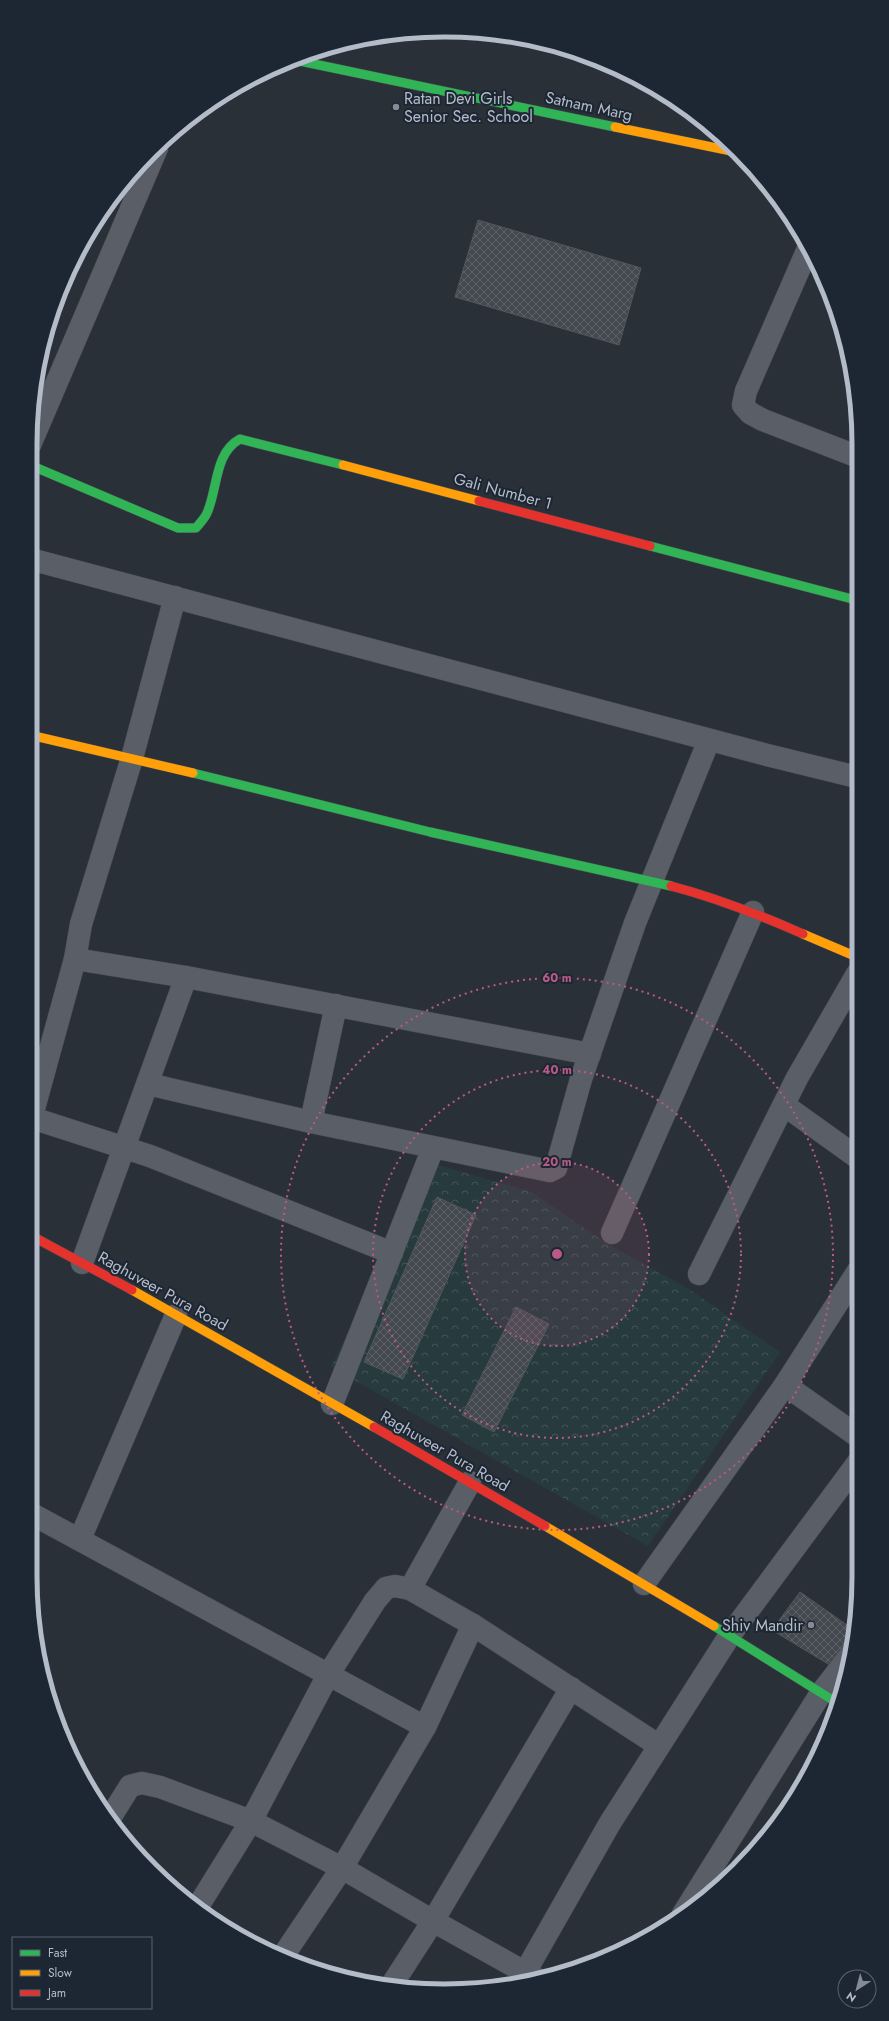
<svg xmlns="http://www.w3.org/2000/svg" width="889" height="2021" viewBox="0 0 889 2021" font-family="Jost,sans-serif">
	<defs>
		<pattern id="forest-crowns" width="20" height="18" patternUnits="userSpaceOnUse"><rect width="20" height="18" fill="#273a3e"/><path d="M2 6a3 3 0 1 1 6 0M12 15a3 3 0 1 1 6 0" fill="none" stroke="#445559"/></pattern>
		<pattern id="building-cross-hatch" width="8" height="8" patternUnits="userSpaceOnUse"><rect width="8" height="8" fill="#444950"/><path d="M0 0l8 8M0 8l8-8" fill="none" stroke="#5d6168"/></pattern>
	</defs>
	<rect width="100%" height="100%" fill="#2a3038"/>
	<path fill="url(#forest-crowns)" d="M431,1163L532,1192L606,1243L689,1289L780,1352L648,1546L331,1367Z"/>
	<g fill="url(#building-cross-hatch)" stroke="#52575f">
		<path d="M478,220L641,268L619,345L455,297Z"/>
		<path d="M437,1197L476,1215L403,1379L364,1362Z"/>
		<path d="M516,1307L549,1324L494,1432L462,1415Z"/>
		<path d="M800,1592L854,1630L853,1641L833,1667L772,1630Z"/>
	</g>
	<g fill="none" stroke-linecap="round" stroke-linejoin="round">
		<g stroke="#484c53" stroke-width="23">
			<g id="street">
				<path d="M807,251L746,391L743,405L750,413L763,420L856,456"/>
				<path d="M30,445L157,148"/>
				<path d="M30,559L767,755L857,777"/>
				<path d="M75,959L186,977L590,1054"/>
				<path d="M336,1005L311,1122L550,1171L556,1168L558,1161L581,1079L635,923L709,740"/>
				<path d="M148,1084L311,1122"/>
				<path d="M784,1105L858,1158"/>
				<path d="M32,1118L150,1156L392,1253"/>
				<path d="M30,1123L75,959L81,924L132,758L175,597"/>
				<path d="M612,1233L753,912"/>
				<path d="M82,1263L186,977"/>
				<path d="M858,1271L785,1385L859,1437"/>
				<path d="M699,1274L797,1078L857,974"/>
				<path d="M332,1404L433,1148"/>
				<path d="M30,1513L425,1727"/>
				<path d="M80,1539L176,1315"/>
				<path d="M644,1584L785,1385"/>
				<path d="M410,1589L470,1482"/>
				<path d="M110,1818L130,1786L142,1783L160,1787L251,1821L328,1675L375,1601L386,1588L395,1586L410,1589L473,1625L658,1745"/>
				<path d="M197,1908L251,1821L342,1868L433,1921L537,1979"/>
				<path d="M683,1914L821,1693L852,1653"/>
				<path d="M283,1956L342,1868L425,1727L473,1625"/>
				<path d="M519,1983L610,1823L730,1635L859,1461"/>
				<path d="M391,1986L433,1921L571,1688"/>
			</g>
		</g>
		<g stroke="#484c53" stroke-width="10">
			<g id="fast">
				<path d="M295,60L615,127"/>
				<path d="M30,465L178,528H196C200,523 205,518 207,513C218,489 214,453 240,439L343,465"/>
				<path d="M650,546L856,600"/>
				<path d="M193,773L430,832L671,886"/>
				<path d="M714,1626L839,1704"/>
			</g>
		</g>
		<g stroke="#484c53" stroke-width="10">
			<g id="slow">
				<path d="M615,127L736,152"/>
				<path d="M343,465L479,501"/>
				<path d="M30,735L193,773"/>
				<path d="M803,934L857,957"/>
				<path d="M132,1290L374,1427"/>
				<path d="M545,1526L714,1626"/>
			</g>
		</g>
		<g stroke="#484c53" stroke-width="10">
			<g id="jam">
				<path d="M479,501L650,546"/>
				<path d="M671,886C717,898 760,915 803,934"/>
				<path d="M30,1235L132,1290"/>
				<path d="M374,1427L545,1526"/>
			</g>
		</g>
		<use href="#street" stroke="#5a5e66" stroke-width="22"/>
		<use href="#fast" stroke="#30b455" stroke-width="9"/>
		<use href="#slow" stroke="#ff9f0a" stroke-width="9"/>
		<use href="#jam" stroke="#e5322d" stroke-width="9"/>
	</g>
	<circle cx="557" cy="1254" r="92" fill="#bc5a87" fill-opacity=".12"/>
	<g fill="none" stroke="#bc5a87" stroke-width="2" stroke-dasharray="2 4">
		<circle cx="557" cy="1254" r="92"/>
		<circle cx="557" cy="1254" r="184"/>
		<circle cx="557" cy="1254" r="276"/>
	</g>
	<g fill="#848b96" stroke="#1d2633" stroke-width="1.5">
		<circle cx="396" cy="107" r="4"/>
		<circle cx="811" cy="1625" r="4"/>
	</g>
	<g text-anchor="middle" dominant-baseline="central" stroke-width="4" stroke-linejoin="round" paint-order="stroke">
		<g font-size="16" fill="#b4bcc9" stroke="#1d2633" text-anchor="start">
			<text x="404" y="98">Ratan Devi Girls<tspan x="404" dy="18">Senior Sec. School</tspan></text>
			<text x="803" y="1625" text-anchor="end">Shiv Mandir</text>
		</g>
		<g font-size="16" fill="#b4bcc9" stroke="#1d2633">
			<text transform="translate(589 106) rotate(12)">Satnam Marg</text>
			<text transform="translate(503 491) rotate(15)">Gali Number 1</text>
			<text transform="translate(163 1291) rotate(29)">Raghuveer Pura Road</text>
			<text transform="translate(445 1451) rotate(30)">Raghuveer Pura Road</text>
		</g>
	</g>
	<path d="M0 0H889V2021H0ZM444 37H445A407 407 0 0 1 852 444V1577A407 407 0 0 1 445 1984H444A407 407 0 0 1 37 1577V444A407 407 0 0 1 444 37Z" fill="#1d2633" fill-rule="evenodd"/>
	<path fill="none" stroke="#b4bcc9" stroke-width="5" d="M444 37H445A407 407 0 0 1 852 444V1577A407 407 0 0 1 445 1984H444A407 407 0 0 1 37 1577V444A407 407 0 0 1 444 37Z"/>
	<circle cx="557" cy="1254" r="6" fill="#bc5a87" stroke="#1d2633" stroke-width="2"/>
	<g font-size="12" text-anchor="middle" font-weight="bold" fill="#bc5a87" stroke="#1d2633" stroke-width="4" stroke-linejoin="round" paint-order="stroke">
		<text x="557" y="982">60 m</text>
		<text x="557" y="1074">40 m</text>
		<text x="557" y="1166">20 m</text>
	</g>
	<rect x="12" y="1937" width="140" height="72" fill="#1d2633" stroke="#59626f"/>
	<rect x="20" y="1950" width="20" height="6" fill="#30b455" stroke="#59626f"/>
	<text x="48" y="1957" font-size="12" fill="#b4bcc9">Fast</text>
	<rect x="20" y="1970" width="20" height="6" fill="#ff9f0a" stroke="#59626f"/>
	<text x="48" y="1977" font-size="12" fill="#b4bcc9">Slow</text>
	<rect x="20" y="1990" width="20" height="6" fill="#e5322d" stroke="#59626f"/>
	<text x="48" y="1997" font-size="12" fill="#b4bcc9">Jam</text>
	<g transform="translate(857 1989) rotate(216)"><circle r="19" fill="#1d2633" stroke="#59626f"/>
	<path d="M0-3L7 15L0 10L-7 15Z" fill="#848b96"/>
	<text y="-6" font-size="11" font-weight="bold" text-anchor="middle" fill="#b4bcc9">N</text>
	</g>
</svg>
